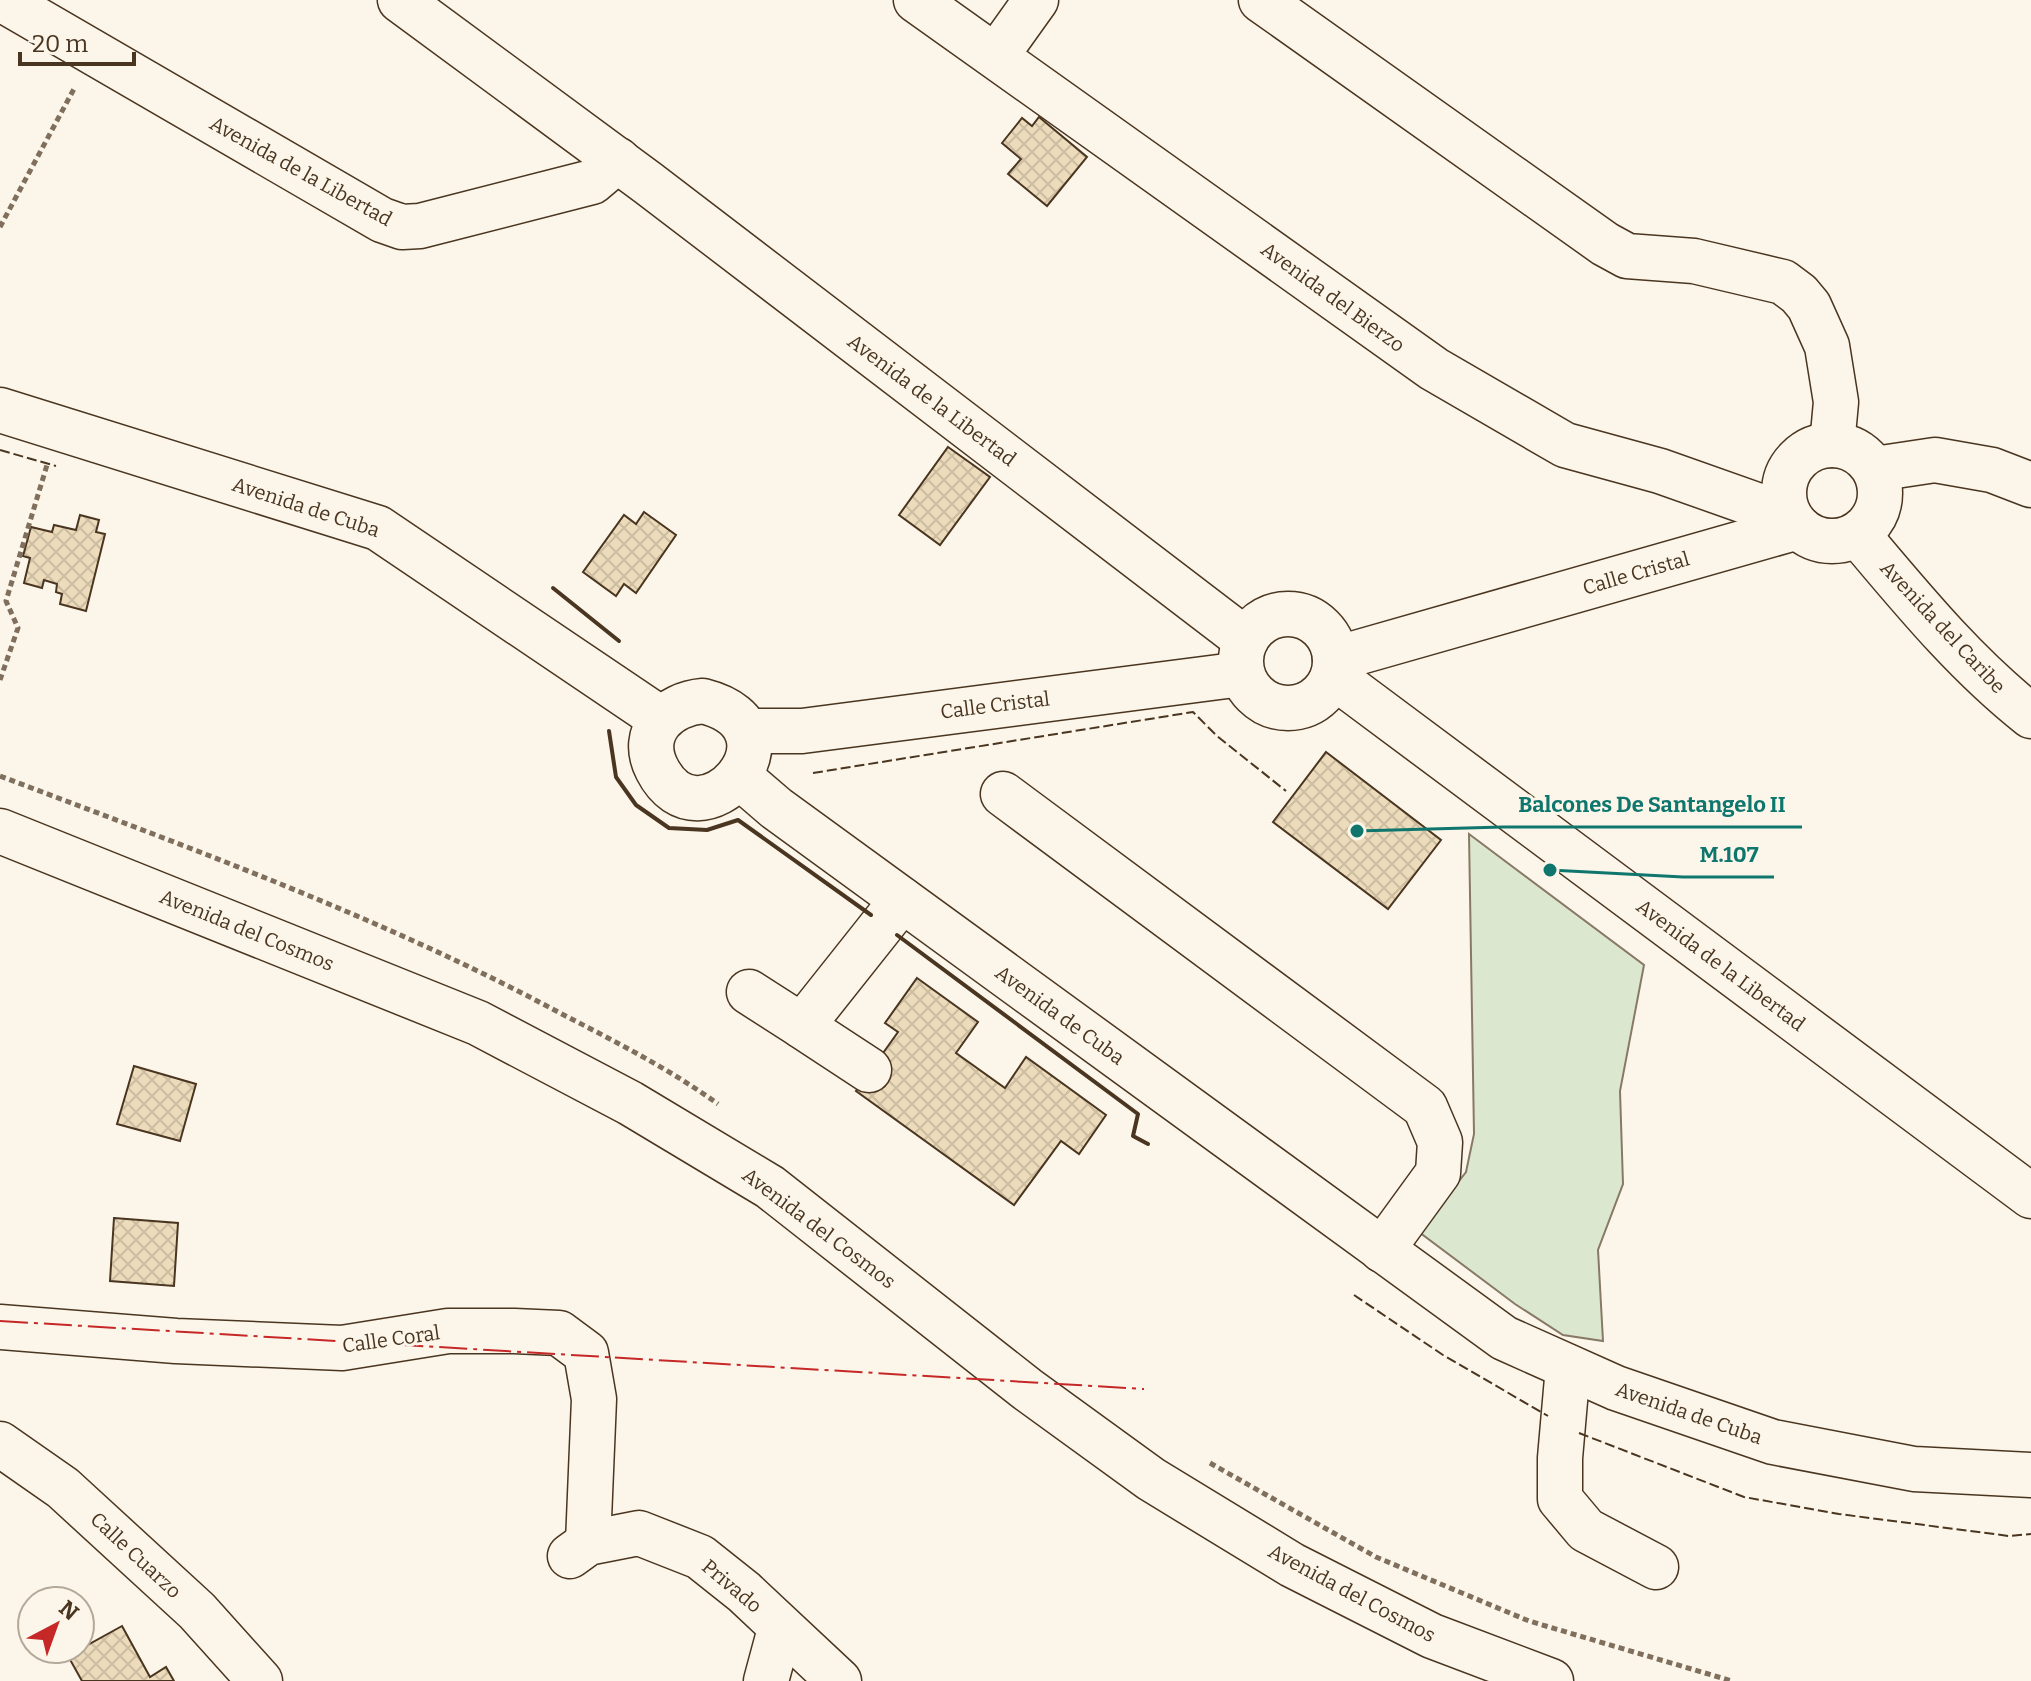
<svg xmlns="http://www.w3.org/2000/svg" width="2031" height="1681" viewBox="0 0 2031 1681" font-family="Bitter,serif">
	<defs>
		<pattern id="building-cross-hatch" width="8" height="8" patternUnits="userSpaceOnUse" patternTransform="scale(2)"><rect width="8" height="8" fill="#ecdcbc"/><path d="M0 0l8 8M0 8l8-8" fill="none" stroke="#ccbda1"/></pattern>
	</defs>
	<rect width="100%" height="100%" fill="#fbf6e9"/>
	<path fill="#dce7d0" stroke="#887966" stroke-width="2" d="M1469,834L1644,965L1620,1091L1623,1184L1598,1250L1603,1341L1563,1335L1515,1304L1419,1232L1466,1172L1474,1134Z"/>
	<g fill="url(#building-cross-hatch)" stroke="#4a3520" stroke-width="2">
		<path d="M1039,117L1087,157L1047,206L1008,174L1021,159L1002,143L1022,118L1032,126Z"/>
		<path d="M948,447L990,477L940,545L899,515Z"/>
		<path d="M644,512L676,535L636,593L624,584L616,596L583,572L624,515L636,524Z"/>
		<path d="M80,515L99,520L96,532L105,534L86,611L60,604L62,594L56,592L57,584L44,580L42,588L24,583L30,558L23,556L31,527L52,532L54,525L76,530Z"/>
		<path d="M1326,752L1441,840L1388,909L1273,822Z"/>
		<path d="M917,978L978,1022L956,1053L1005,1088L1026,1057L1106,1115L1079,1154L1061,1141L1014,1205L856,1091L898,1032L885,1023Z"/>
		<path d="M134,1066L196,1084L180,1141L117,1124Z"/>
		<path d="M114,1218L178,1223L174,1286L110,1281Z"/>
		<path d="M122,1626L150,1677L166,1667L174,1681H82L68,1656Z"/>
	</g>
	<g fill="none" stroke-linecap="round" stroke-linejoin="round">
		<g stroke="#4a3520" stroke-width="47">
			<g id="minor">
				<path d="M3,0L382,220L402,227L420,226L592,182L618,160"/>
				<path d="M400,0L648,183L1246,640"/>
				<path d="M916,0L1434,369L1565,445L1660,471L1790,517"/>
				<path d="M1261,0L1605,244L1627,256L1694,261L1783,282L1799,294L1809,306L1827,346L1836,402L1832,445"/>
				<path d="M996,56L1036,0"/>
				<path d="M0,410L378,528L661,719"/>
				<circle cx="1832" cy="493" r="48"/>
				<path d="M1875,469L1935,460L1992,470L2031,485"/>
				<path d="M1858,535C1912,599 1965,664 2031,716"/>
				<circle cx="1288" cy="661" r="47"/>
				<path d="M1335,659L1798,527"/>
				<path d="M1333,676L2031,1196"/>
				<path d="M703,701C812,729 700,854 657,769C638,732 668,704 703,701Z"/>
				<path d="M747,731H802L1242,674"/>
				<path d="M740,777L776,808L1504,1338L1616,1388L1773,1442L1914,1469L2031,1475"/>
				<path d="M1003,794L1425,1107L1440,1142L1438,1173L1382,1250"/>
				<path d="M0,831L478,1023L630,1103L770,1187L1027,1389L1151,1479L1292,1565L1432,1636L1551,1681"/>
				<path d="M749,992L802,1026"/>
				<path d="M869,1070L802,1026L902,900"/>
				<path d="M0,1327L176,1341L342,1348L448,1331H514L559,1333L586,1353L594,1399L588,1543"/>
				<path d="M1568,1367L1560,1458V1499L1586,1530L1656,1567"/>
				<path d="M0,1444L63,1488L197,1611L260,1681"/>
				<path d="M570,1556L588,1543L639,1533L700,1557L744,1592L839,1681"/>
				<path d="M766,1681L780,1629"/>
			</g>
		</g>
		<g stroke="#7f6f5c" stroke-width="5" stroke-dasharray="6 4" stroke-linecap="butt">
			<path d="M0,227L75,87"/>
			<path d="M0,680L18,628L6,601L47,465"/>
			<path d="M0,776C190,848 381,917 560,1013C614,1041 668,1068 718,1104"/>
			<path d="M1210,1463L1376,1557L1529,1621L1732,1681"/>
		</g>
		<use href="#minor" stroke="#fbf6e9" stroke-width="44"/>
		<g stroke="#4a3520" stroke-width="2" stroke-dasharray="10 4" stroke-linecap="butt">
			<path d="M0,450L56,466"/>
			<path d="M813,773L1193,712L1217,736L1286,791"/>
			<path d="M1354,1295L1443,1355L1548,1416"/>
			<path d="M1579,1433L1744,1497L1839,1514L2009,1536L2031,1534"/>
		</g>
		<g stroke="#4a3520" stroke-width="4">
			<path d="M553,588L619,641"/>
			<path d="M609,731L616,777L636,805L669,828L707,830L738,820L871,915"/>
			<path d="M897,935L1138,1114L1133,1136L1148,1144"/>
		</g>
		<path stroke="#c62828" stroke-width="2" stroke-dasharray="28 6 4 6" stroke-linecap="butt" d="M0,1321L1144,1389"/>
	</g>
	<g text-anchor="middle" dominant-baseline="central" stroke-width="6" stroke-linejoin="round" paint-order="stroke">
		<g font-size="20" fill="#4a3520" stroke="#fbf6e9">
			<text transform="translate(301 171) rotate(29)">Avenida de la Libertad</text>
			<text transform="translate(1333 297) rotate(36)">Avenida del Bierzo</text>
			<text transform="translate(932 400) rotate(37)">Avenida de la Libertad</text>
			<text transform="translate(306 507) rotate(18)">Avenida de Cuba</text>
			<text transform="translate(1636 573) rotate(-16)">Calle Cristal</text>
			<text transform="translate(1943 627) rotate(47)">Avenida del Caribe</text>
			<text transform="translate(995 705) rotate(-7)">Calle Cristal</text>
			<text transform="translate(247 930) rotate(22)">Avenida del Cosmos</text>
			<text transform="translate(1721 965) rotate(37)">Avenida de la Libertad</text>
			<text transform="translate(1060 1015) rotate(36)">Avenida de Cuba</text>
			<text transform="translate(819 1228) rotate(37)">Avenida del Cosmos</text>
			<text transform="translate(391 1339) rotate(-8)">Calle Coral</text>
			<text transform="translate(1689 1413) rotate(19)">Avenida de Cuba</text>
			<text transform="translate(136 1555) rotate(43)">Calle Cuarzo</text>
			<text transform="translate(732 1586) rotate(40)">Privado</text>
			<text transform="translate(1352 1593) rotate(28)">Avenida del Cosmos</text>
		</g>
	</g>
	<path fill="none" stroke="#0f766e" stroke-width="3" d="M1357 831L1503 827H1802M1550 870L1683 877H1774"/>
	<g fill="#0f766e" stroke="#fbf6e9" stroke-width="3">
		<circle cx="1357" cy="831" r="8"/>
		<circle cx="1550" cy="870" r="8"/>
	</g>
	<g font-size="22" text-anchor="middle" font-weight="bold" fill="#0f766e" stroke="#fbf6e9" stroke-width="6" stroke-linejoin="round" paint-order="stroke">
		<text x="1652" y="812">Balcones De Santangelo II</text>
		<text x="1729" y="862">M.107</text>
	</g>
	<g transform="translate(56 1625) rotate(41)"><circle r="38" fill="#fbf6e9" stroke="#b4a999" stroke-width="2"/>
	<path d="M0-6L14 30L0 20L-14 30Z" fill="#c62828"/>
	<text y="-12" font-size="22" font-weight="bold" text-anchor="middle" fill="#4a3520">N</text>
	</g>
	<path d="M20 52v12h114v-12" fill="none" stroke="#4a3520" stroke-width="4"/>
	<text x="32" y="52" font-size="24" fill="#4a3520" stroke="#fbf6e9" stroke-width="6" paint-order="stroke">20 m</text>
</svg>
